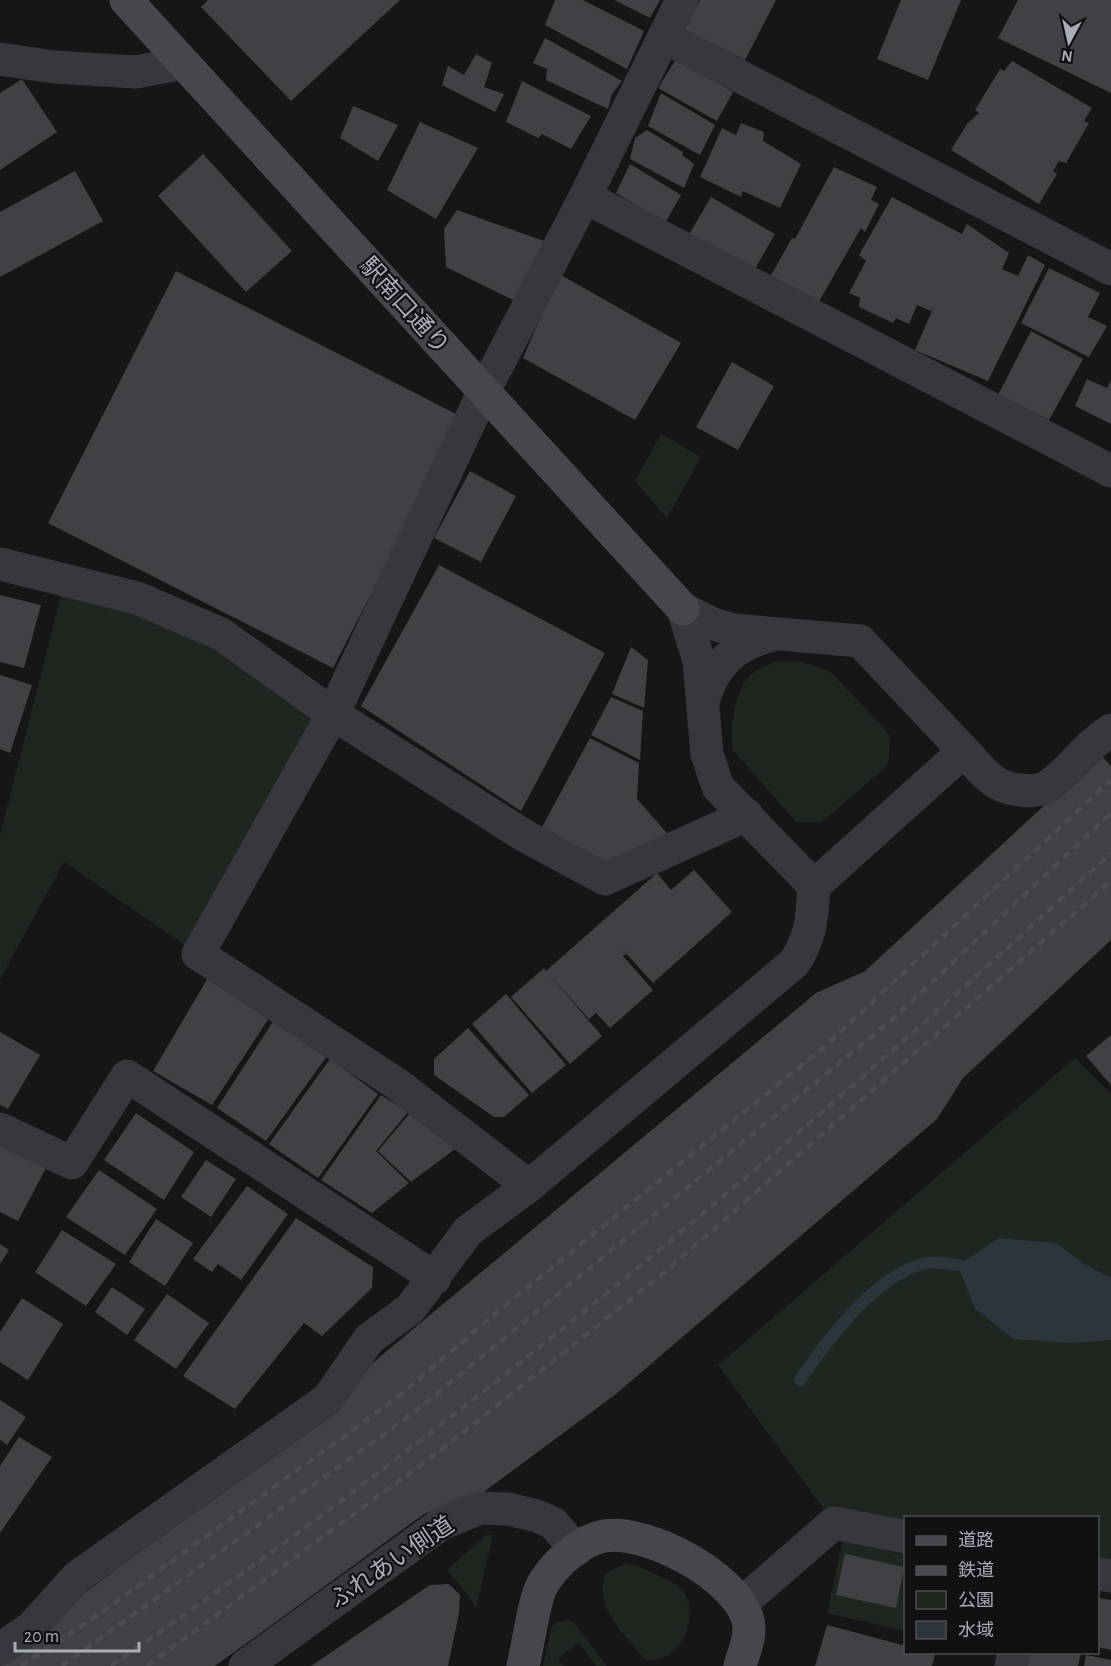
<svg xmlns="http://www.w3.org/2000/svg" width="1111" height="1666" viewBox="0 0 1111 1666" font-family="'Alegreya Sans','Noto Sans JP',sans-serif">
	<rect width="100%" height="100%" fill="#161618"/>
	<g fill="#1e261f">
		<path d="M661,434L701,457L667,518L635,481Z"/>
		<path d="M65,580L137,598L333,714L198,954L64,862L0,979V835Z"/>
		<path d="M774,662H802L830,671L890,735L888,765L822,822H796L732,749V726L736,701L744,682L756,670Z"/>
		<path d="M1075,1058L1111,1094V1576L1098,1574V1518H906L905,1537L834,1523L718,1365Z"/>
		<path d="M486,1535H493L476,1609L471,1599L447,1570Z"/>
		<path d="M843,1540L905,1555V1631L827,1613Z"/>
		<path d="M625,1564C637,1565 645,1569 655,1574C664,1579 677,1583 683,1591C700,1614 683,1666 644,1659C624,1632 592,1607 606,1573Z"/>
		<path d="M568,1620L574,1623L607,1666H596L579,1643L558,1658L564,1666H543L552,1626L556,1622Z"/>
	</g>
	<path fill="#2c353c" d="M999,1238L1056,1243L1084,1264L1111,1278V1340L1071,1343L1014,1339L975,1309L958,1265Z"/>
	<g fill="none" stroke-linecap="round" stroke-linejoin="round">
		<path stroke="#2c353c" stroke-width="12" d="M800,1380C828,1339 875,1275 926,1263C935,1261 949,1264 958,1265"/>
	</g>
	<g fill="#404145">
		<path d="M208,0H400L291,101L201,7Z"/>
		<path d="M555,0H583L644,31L627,69L545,25Z"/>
		<path d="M614,0H660L650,18Z"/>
		<path d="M700,0H776L745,60L685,30Z"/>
		<path d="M901,0H961L928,80L877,59Z"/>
		<path d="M1018,0H1111V93L998,38Z"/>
		<path d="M545,38L622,81L612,94L608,109L546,80L547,69L533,63Z"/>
		<path d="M476,54L492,63L484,87L504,94L495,112L442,85L448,66L464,75Z"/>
		<path d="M676,59L733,92L717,121L658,88Z"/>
		<path d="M1012,61L1092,108L1084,121L1089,123L1066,163L1059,161L1053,171L1057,174L1039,204L951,150L967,124L979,113L975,110L1000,69L1004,71Z"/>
		<path d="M22,79L57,132L0,170V93Z"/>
		<path d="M522,81L591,116L571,149L542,134L538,138L506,122Z"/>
		<path d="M661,93L715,125L700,155L648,126Z"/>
		<path d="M353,106L398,125L378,161L340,138Z"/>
		<path d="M420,122L478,148L436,219L387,190Z"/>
		<path d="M741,123L764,132L763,141L801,164L780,208L743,191L741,197L700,177L722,128L736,135Z"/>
		<path d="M647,130L683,152L682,155L694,164L684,188L630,159L635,138Z"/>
		<path d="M203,154L292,251L246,292L158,196Z"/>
		<path d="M630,164L681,195L665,223L616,193Z"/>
		<path d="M834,167L877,187L871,200L879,204L865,232L861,228L816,307L770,277L792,238L795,239Z"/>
		<path d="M75,171L103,221L0,277V212Z"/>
		<path d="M711,197L775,234L752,274L687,238Z"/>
		<path d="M892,197L962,234L967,224L1009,253L1002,269L1018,276L1028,255L1045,265L988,381L915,350L934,306L931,311L917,305L909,324L896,318L893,323L859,307L860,298L849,293L866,261L859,255Z"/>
		<path d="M457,210L544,241L515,301L446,267L444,229Z"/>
		<path d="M1049,268L1100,293L1088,317L1107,326L1089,357L1021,323Z"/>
		<path d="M176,271L462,417L333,668L48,523Z"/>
		<path d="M559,274L681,343L635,420L523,358Z"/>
		<path d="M1031,331L1083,359L1049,420L998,395Z"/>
		<path d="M732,362L774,386L738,450L696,427Z"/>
		<path d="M1087,379L1107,388L1111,380V424L1075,406Z"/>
		<path d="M470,471L516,496L481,562L434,538Z"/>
		<path d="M439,565L605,653L521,811L361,706Z"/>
		<path d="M0,595L41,605L24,668L0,662Z"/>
		<path d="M631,647L648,660L644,708L612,694Z"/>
		<path d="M0,675L32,685L10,753L0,749Z"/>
		<path d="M611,697L643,711L640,760L591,735Z"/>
		<path d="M590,738L639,763L637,799L673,840L599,863L541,829Z"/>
		<path d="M1100,754L1111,766V940L963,1078L937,1119L616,1394L481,1494L424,1514L215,1666H0L44,1633L87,1591L341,1404L371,1365L382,1355L816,993L865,971Z"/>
		<path d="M694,870L732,912L653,983L622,949L626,954L623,956L653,990L610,1028L596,1013L589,1019L547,972L602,1036L570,1064L511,997L544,968L546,971L657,873L671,890Z"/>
		<path d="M212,971L271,1015L212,1105L153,1071Z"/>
		<path d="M506,994L566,1065L532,1093L472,1024Z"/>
		<path d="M276,1017L327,1056L266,1141L217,1108Z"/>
		<path d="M468,1028L529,1095L504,1117H494L434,1075V1059Z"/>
		<path d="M0,1032L40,1055L8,1109L0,1105Z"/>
		<path d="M1111,1035V1085L1086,1056Z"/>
		<path d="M330,1059L378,1094L318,1178L269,1144Z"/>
		<path d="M381,1095L408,1112L376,1151L409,1183L372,1213L321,1180Z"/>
		<path d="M136,1113L194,1152L164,1200L104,1160Z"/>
		<path d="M410,1113L459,1146L411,1182L378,1151Z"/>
		<path d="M0,1141L47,1166L18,1221L0,1212Z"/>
		<path d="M206,1160L236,1179L211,1217L181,1197Z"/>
		<path d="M99,1170L157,1209L125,1255L66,1217Z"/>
		<path d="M247,1186L288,1214L241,1280L218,1264L212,1272L193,1259Z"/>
		<path d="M296,1218L373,1267L372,1288L322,1336L304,1323L235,1409L183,1376Z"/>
		<path d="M156,1219L193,1243L165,1286L129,1262Z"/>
		<path d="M62,1230L116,1264L86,1306L35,1272Z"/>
		<path d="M0,1244L9,1250L0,1264Z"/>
		<path d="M112,1287L145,1309L127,1335L95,1312Z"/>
		<path d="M167,1294L209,1323L176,1369L134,1340Z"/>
		<path d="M22,1298L63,1324L28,1380L0,1362V1332Z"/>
		<path d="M0,1400L26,1417L7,1445L0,1440Z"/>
		<path d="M19,1437L52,1457L0,1533V1466Z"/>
		<path d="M845,1554L904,1567L896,1608L836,1595Z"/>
		<path d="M449,1584L460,1595L459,1613L448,1666H311L430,1585Z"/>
		<path d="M1098,1598L1111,1600V1650L1098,1647Z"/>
		<path d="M827,1625L906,1646V1652L935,1654L932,1666H815Z"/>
		<path d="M1024,1652H1081L1078,1666H1022Z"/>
		<path d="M1086,1655L1111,1660V1666H1084Z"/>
	</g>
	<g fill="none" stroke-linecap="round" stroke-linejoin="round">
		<g stroke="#37383d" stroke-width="33">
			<path d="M664,37L1111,269"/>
			<path d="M0,59L54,67L136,72L183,63"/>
			<path d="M585,197L1111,471"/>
			<path d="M0,564L137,598L221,634L333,714L525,836L605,879L747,815"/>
			<path d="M683,609L713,624L734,630L860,641L964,751L814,886L718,787L707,754L699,661Z"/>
			<path d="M703,701C714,664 735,644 773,635"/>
			<path d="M964,751C973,760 983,774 994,781C1006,790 1035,795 1048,786C1071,771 1085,746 1111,730"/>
			<path d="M0,1129L72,1163L127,1076L435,1278"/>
			<path d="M529,1186L397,1084L198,954L333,714L483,393L585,197L682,0"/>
			<path d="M1098,1574L1111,1576"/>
			<path d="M741,1604L834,1523L906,1537"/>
			<path d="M0,1649L31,1628L77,1577L328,1399L369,1339L410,1309L468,1231L529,1186L794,963C812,936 812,917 814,886"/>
			<path d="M245,1666L441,1524L480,1508L508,1509L537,1516L553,1523L576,1550"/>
			<path d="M1011,1666L1014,1652"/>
		</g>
		<g stroke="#45474d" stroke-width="33">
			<path d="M126,0L683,609"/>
			<path d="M523,1666C528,1647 534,1596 544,1582C556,1563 581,1540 604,1536C647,1529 733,1575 747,1617C753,1633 744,1651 740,1666"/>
		</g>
		<g stroke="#4a4c52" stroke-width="4.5" stroke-dasharray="8 6" stroke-linecap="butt">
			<path d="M21,1666L109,1607L395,1399L496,1313L824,1047L1111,780"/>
			<path d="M62,1666L412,1414L894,1018L1111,813"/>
			<path d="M111,1666C465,1422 796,1145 1111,853"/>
			<path d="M147,1666L441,1450L665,1272L1111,881"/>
		</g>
	</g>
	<g text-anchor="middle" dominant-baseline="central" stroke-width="4.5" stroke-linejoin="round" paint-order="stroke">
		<g font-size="24" fill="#a8adb8" stroke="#111113">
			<text transform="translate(404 306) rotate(48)">駅南口通り</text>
			<text transform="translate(392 1563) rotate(-34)">ふれあい側道</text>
		</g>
	</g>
	<rect x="904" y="1516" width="195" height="138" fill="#111113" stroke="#4d4f55" stroke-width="1.5"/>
	<rect x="916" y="1536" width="30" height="9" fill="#45474d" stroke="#4d4f55" stroke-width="1.5"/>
	<text x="958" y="1546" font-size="18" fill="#a8adb8">道路</text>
	<rect x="916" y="1566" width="30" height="9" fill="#4a4c52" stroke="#4d4f55" stroke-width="1.5"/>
	<text x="958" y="1576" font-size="18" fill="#a8adb8">鉄道</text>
	<rect x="916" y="1591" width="30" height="18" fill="#1e261f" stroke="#4d4f55" stroke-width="1.5"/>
	<text x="958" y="1606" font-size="18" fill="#a8adb8">公園</text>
	<rect x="916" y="1621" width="30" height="18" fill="#2c353c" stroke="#4d4f55" stroke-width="1.5"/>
	<text x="958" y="1636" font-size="18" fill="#a8adb8">水域</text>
	<g transform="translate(1069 42) rotate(188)" stroke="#111113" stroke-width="4.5" paint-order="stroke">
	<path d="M0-4.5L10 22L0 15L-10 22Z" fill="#a8adb8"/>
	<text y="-9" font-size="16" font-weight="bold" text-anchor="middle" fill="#a8adb8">N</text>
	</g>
	<path d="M15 1642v9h124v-9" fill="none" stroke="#a8adb8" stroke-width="3"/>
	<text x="24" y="1642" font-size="18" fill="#a8adb8" stroke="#111113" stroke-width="4.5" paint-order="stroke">20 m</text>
</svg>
